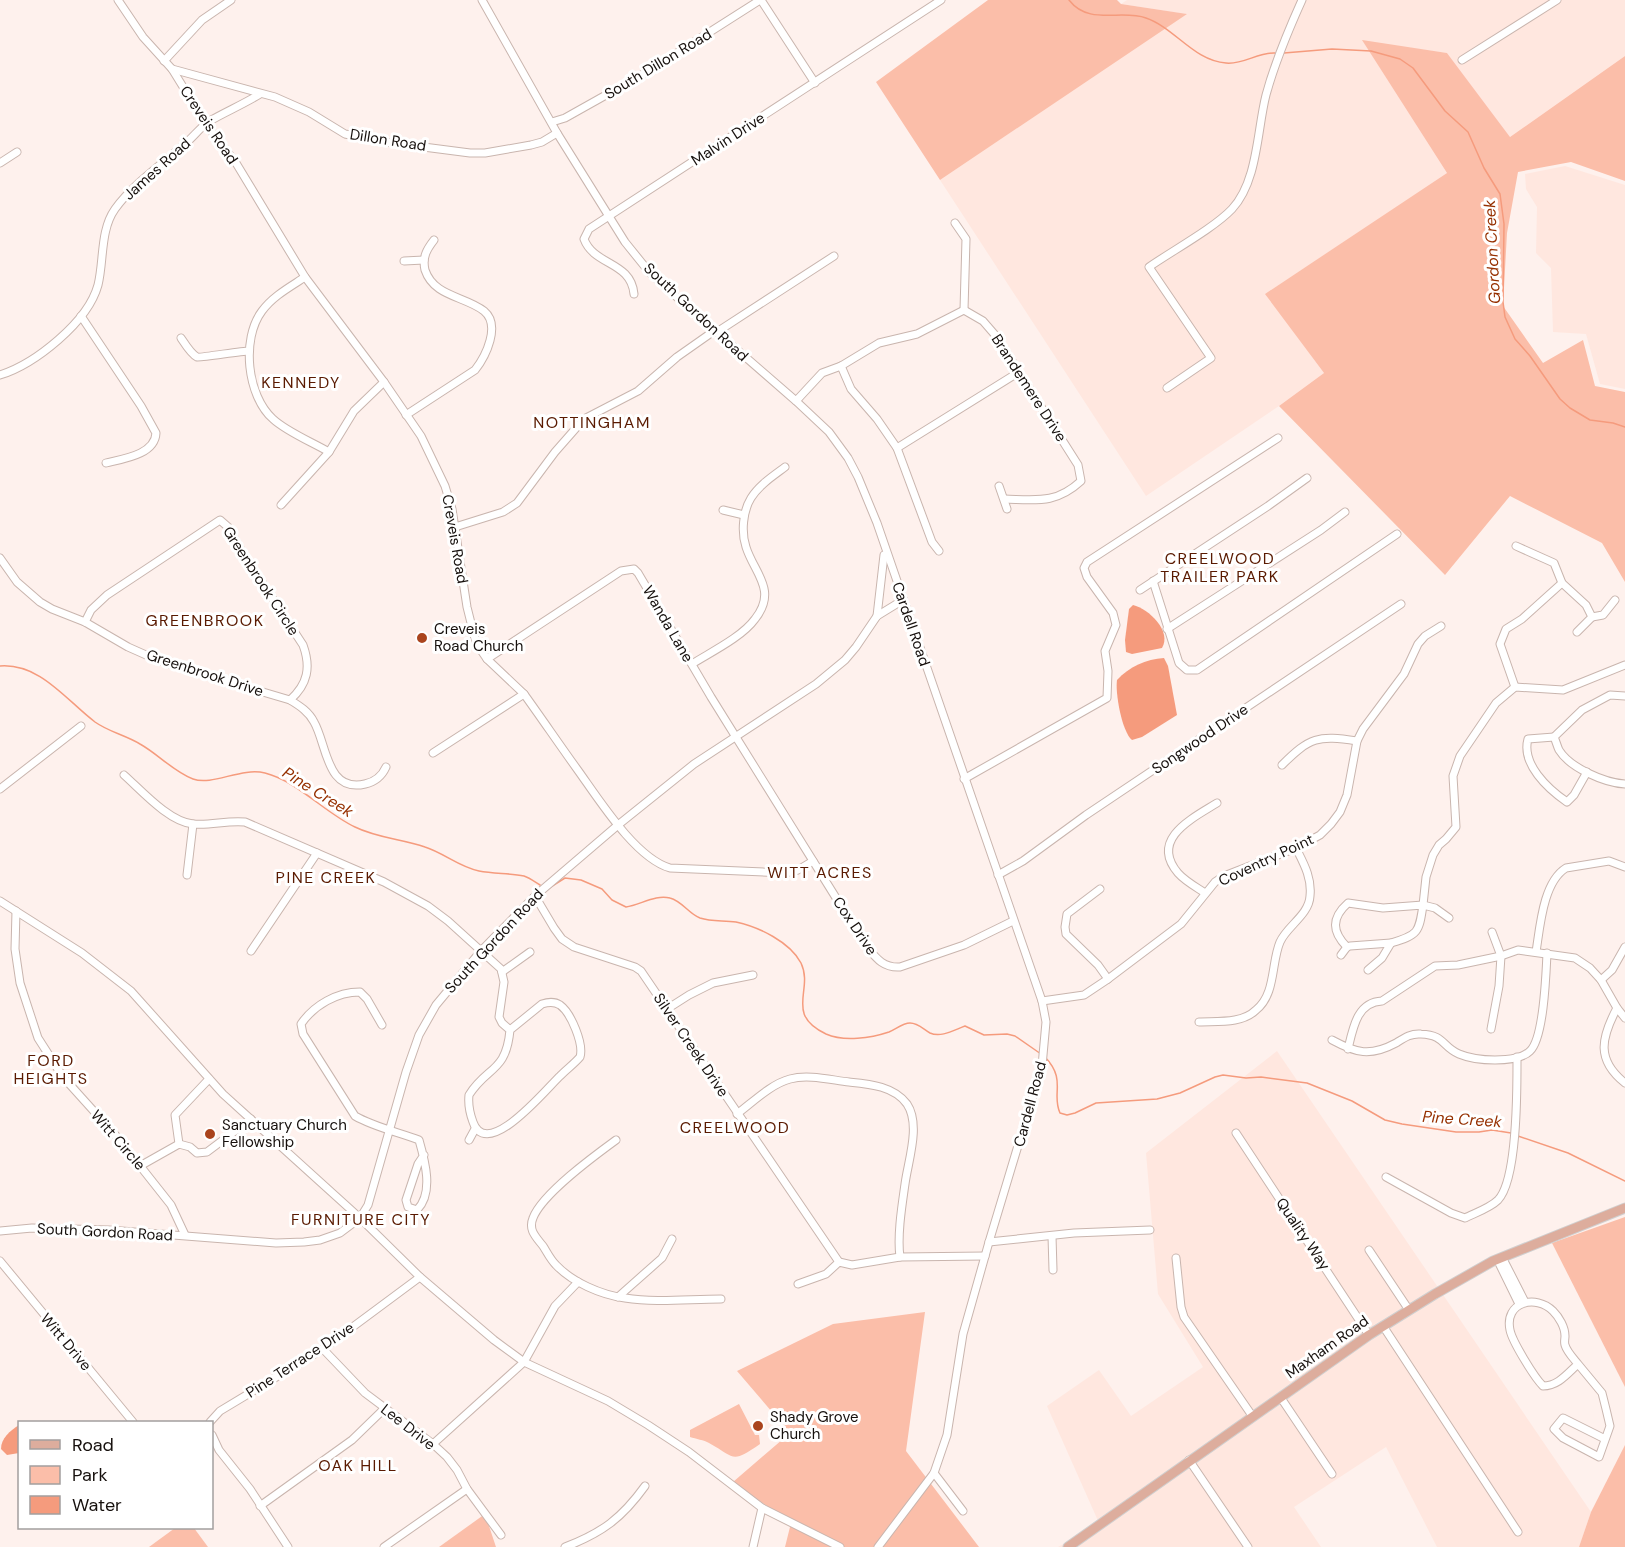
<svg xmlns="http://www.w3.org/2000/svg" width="1625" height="1547" viewBox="0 0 1625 1547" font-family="'DM Sans',sans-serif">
	<rect width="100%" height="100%" fill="#fef1ed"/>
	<g fill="#ffe7df">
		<path d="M1127,0H1625V56L1510,137L1447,53L1363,41L1447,173L1266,294L1324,373L1279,406L1146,496L940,180L1186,14L1121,4Z"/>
		<path d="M1565,166L1625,185V389L1600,384L1586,334L1553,332L1551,268L1536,253L1537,207L1526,189L1525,174Z"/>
		<path d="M1277,1051L1591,1512L1579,1547H1437L1386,1447L1294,1507L1321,1547H1058L1099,1523L1047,1406L1099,1370L1131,1416L1203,1367L1158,1294L1146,1153Z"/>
	</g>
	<g fill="#fbbea9">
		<path d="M988,0H1117L1121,4L1187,14L940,180L876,82Z"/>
		<path d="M1362,40L1447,53L1510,137L1625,56V181L1571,162L1518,172L1507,233L1503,306L1543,363L1583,340L1595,386L1625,392V582L1602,543L1510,496L1445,575L1279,406L1324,373L1265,294L1447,173Z"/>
		<path d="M1625,1217V1387L1552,1243Z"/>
		<path d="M925,1312L906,1451L979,1547H785L791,1523L733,1482L790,1433L737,1371L833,1324Z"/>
		<path d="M739,1404L755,1435H759L760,1444C731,1464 736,1458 709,1443C704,1440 696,1439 690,1437V1430Z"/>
		<path d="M1625,1445V1547H1579L1591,1512Z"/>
		<path d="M485,1514L496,1547H439Z"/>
		<path d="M175,1528H194L208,1547H149Z"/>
	</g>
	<g fill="#f59b7d">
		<path d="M1133,605C1149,609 1172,631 1162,648L1132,654L1126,652L1125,640L1129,609Z"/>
		<path d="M1164,658L1168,666L1177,715L1142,737L1132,740C1122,732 1115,693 1117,680C1129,667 1146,659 1164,658Z"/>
		<path d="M19,1425V1453L7,1455L1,1449C1,1438 10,1431 19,1425Z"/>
	</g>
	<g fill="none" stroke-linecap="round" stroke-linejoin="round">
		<g stroke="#f59b7d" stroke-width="1.5">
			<path d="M1069,0C1089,26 1121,9 1146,18C1175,28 1194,61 1226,63C1243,65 1258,52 1275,53"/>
			<path d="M1284,53L1332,49L1371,51L1400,59L1413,68L1445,111L1468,132L1484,168L1500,194L1504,224L1503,302L1505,317L1515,339L1530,356L1560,399L1570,408L1590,420L1613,423L1625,427"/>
			<path d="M0,666C40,663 66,700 95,722C109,732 125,735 140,744C158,754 174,772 193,779C213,786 241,767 265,773C297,781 325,813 355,827C377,838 402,839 425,847C444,853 459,867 479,871C494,874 510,873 524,876C530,878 535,882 540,885"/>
			<path d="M549,888L565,878L581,880L602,889L612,900L626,907C640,905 656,894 670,898C682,901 689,914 700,918C712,922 724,920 736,922C759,927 790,942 801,963C814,990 784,1014 826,1034C844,1042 871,1038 889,1032C896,1029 903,1023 910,1023C918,1023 923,1029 930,1033C941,1038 954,1030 965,1026L984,1035L1007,1034L1015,1036L1041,1054"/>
			<path d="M1045,1057C1067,1080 1051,1094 1060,1113L1067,1115L1075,1113L1096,1103L1157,1099L1180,1093L1215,1077L1223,1075L1246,1078L1261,1077L1307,1083L1352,1101L1385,1120L1402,1124L1456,1132H1479L1492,1130L1511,1133"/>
			<path d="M1518,1136L1568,1153L1625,1181"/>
		</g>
		<g stroke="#c9b5ae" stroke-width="9">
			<g id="minor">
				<path d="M118,0L143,37L172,69L275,97L309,112L345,134L385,142L470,153H485L531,145L542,142L557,133"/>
				<path d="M482,0L557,133L625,242L650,273L681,301L796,401L829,432L848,458L858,477L877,523L1042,1001L1046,1022L1042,1066L989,1242L963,1334L947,1435L934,1473L878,1547"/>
				<path d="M761,0L815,83"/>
				<path d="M1462,60L1557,0"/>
				<path d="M164,61L202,20L231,0"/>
				<path d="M172,69L206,124L236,163L305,277L384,382L421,436L445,486L452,509L467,607L476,643L487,659L524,694C542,719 559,744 577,769C598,798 635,858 670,868L785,873L798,870L813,861"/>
				<path d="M552,122L565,118L647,72L760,0"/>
				<path d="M0,163L17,152"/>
				<path d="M955,223L966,239L964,310"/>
				<path d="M404,261L424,260"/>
				<path d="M305,277C290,287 273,296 262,311C241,339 247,396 273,419C287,432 312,442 329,452"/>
				<path d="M634,294C631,261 594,266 584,239L589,229L941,0"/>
				<path d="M81,316L141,406L156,433C155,455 122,459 106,463"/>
				<path d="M181,338C185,344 191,354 197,357C200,358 241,351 249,351"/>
				<path d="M841,366L851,389L877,419L897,448L932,542L939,551"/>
				<path d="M0,375C35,364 88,322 98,285C104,261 100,230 115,209C133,184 162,164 185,144C193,137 200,128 208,122C225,112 244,104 260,94"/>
				<path d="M1167,388L1211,358L1149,267C1172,251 1214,228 1232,209C1258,181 1257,130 1266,95C1275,62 1288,31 1302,0"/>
				<path d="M796,401L822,373L841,366L879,343L917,334L964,310L983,321L996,336L1078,465L1081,481C1056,504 1037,500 1005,499"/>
				<path d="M406,415L475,370C486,356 501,325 484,311C465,296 434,297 425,270C422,257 427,249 434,240"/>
				<path d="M897,448L1019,372"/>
				<path d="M999,486L1007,509"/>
				<path d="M281,505L329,452L354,411L384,382"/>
				<path d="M723,510L744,515"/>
				<path d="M455,527L503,512L517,503L555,452L584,419L638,391L677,357L714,331L720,330L834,256"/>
				<path d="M1516,546L1554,563L1562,583L1586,605L1592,617L1577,632"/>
				<path d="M0,558L17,582L40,602L52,609L85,622L128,647L155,659L185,669L290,700C300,706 309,712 314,722C327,744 326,793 365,784C374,782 382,776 386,767"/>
				<path d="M1153,581L1179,663L1187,670H1197L1397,534"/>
				<path d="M1140,590L1268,506L1307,478"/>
				<path d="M877,616L884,555"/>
				<path d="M1592,617L1603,615L1615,600"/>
				<path d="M85,622L91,610L107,595L220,520L228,527L242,552L303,645C311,667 308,684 290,700"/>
				<path d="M1167,629L1321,530L1345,512"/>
				<path d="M487,659L621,571L634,569L638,573L711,697L866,946C876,958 883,968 900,967L964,945L1013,921"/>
				<path d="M692,664C711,652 742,637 755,619C778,590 754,573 746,547C741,532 743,511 751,498C759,485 773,476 785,467"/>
				<path d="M1515,687L1500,644L1506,629L1522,619L1562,583"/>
				<path d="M1625,696L1610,695L1582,710L1554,737C1556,741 1557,746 1559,750C1570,768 1605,783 1625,784"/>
				<path d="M1554,737L1528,739C1521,764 1548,789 1567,802L1574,795L1587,772"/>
				<path d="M433,753L524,694"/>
				<path d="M1282,765C1310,737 1318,735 1357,741"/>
				<path d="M124,775C141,790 169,822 193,824C210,826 227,820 245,822L384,882L428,906L448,921L501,969L504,982L499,1017L502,1023L510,1030C506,1073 487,1066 469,1095C468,1104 470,1114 473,1122C487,1162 547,1088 560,1076C567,1069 574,1064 580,1057C584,1044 571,1013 560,1005C554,1001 548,1002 542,1004L510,1030"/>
				<path d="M964,779L1107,698L1108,671L1105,651L1116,625L1113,613L1087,577L1084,568L1087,562L1278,438"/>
				<path d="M0,789L81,726"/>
				<path d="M187,875L193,824"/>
				<path d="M998,875L1023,861L1086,815L1401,604"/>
				<path d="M1100,889L1067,914L1065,927L1066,934L1098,965L1108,979"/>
				<path d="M1205,893C1196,887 1185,881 1178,873C1149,839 1193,818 1217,803"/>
				<path d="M535,896L554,928L562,939L574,947L635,967L641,971L839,1262"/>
				<path d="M0,901L82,953L131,991L223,1094L360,1218L420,1277L494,1340L524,1362L608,1401L648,1425L689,1452L762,1508L840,1547"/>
				<path d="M16,911L15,949L20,983L38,1038L63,1077L118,1138L171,1205L185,1235"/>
				<path d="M1449,918L1435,908L1423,905L1426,877L1433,855L1439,845L1446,839L1456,827L1453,776L1460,756L1496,703L1515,687L1563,690L1625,665"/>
				<path d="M1347,947C1332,932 1331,918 1348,903L1383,908L1423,905C1419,933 1418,935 1391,943L1382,958L1368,970"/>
				<path d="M251,951L317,853"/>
				<path d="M1536,952C1540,927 1543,882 1566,868L1609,861L1625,867"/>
				<path d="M1341,955L1347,947L1350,946L1391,943"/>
				<path d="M502,972L530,952"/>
				<path d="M1601,980L1612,970L1625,947"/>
				<path d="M1042,1001L1084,995L1108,979L1181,924L1215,882L1224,876L1296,848L1320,835L1331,824L1340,812L1347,795L1357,741L1363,729L1404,674L1418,644L1425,636L1441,626"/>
				<path d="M1617,1008C1601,1038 1596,1060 1625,1083"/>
				<path d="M667,1009L689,995L713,983L753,975"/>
				<path d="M1199,1022C1217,1021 1242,1024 1256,1010C1276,994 1271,963 1280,942C1287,926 1309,915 1310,896C1312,878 1304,864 1296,848"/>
				<path d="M382,1025L367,999L360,992C337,992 314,1005 301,1024L303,1034L355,1116C374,1127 398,1132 419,1140C425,1161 434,1193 417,1210L408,1207L406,1200L418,1164L424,1155"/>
				<path d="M1491,1029L1499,986L1501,956L1492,932"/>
				<path d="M1332,1040C1356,1053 1370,1057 1396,1043C1404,1038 1411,1033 1421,1034C1445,1035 1442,1047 1459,1054C1471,1059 1483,1060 1495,1060C1506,1060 1522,1059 1530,1051C1544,1038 1546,974 1547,953"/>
				<path d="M1348,1049C1353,1028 1357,1002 1382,1001L1435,966L1458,965L1501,956L1518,950L1575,958L1590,968L1601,980L1617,1008L1625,1018"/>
				<path d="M737,1114C753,1102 771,1084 790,1079C808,1074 831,1080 849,1082C869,1084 894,1086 907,1104C921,1125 908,1161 905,1184C902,1205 897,1236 900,1257"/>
				<path d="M1236,1133L1369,1335"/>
				<path d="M469,1140L475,1129"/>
				<path d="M616,1140C594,1156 542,1194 533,1218C528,1230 536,1237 543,1246C547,1252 550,1259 556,1265C572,1282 601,1295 625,1298C656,1303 689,1299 721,1299"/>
				<path d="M179,1144L175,1115L209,1079"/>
				<path d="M140,1166L179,1144L190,1147L197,1153L207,1152L251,1119"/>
				<path d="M1386,1177L1451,1213L1465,1218C1475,1213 1490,1208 1498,1200C1518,1179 1517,1086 1517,1057"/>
				<path d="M0,1231L32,1228L109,1230L276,1243L304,1242L320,1240L340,1233L360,1218L368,1205L406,1072L419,1035L436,1005L481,951L535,896L618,825L694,764L816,684L845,660L856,647L877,616L903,600"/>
				<path d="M1052,1236L1053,1270"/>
				<path d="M989,1242L1074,1233L1150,1230"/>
				<path d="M1369,1250L1409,1310"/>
				<path d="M1502,1257L1525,1302"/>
				<path d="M1176,1258L1181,1307L1184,1317L1253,1417"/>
				<path d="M1497,1259L1519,1304"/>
				<path d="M0,1261L133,1422"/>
				<path d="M798,1284L826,1274L839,1262L852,1265L900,1257L985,1256"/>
				<path d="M618,1297L662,1258L672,1239"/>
				<path d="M1383,1326L1518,1532"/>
				<path d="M323,1349L365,1393L433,1444L447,1457L457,1470L467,1489L501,1535"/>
				<path d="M1578,1364C1574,1359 1567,1352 1565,1345C1564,1342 1565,1339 1565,1336C1565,1327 1559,1317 1553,1311C1536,1294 1504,1302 1510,1330C1512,1341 1534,1377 1543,1386C1558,1386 1567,1374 1578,1364L1602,1393L1606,1409L1610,1426L1599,1457L1563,1438L1554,1429L1563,1418L1605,1439"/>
				<path d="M1281,1398L1332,1474"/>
				<path d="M210,1422L220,1411L323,1349L420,1277"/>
				<path d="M212,1435L219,1450L250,1489L288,1547"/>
				<path d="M433,1444L524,1362L555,1306L578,1282"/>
				<path d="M1189,1460L1248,1547"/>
				<path d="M934,1473L963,1511"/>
				<path d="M260,1506L352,1440L385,1408"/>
				<path d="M384,1547L467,1489"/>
				<path d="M565,1547C602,1533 622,1518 645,1486"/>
				<path d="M753,1547L762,1508"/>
			</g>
		</g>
		<g stroke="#d0cfcf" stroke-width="11">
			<path id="major" d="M1068,1547L1369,1335L1435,1294L1493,1261L1625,1208"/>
		</g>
		<use href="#minor" stroke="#fff" stroke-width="7"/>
		<use href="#major" stroke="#ddad9d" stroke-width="9"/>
	</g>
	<g fill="#aa441d" stroke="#fff" stroke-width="2">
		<circle cx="422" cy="638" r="6"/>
		<circle cx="210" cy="1134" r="6"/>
		<circle cx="758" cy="1426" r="6"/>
	</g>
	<g text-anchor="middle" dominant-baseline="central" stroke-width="6" stroke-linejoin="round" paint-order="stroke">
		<g font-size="15" fill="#16100d" stroke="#fff">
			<text transform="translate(658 64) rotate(-31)">South Dillon Road</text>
			<text transform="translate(209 125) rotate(56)">Creveis Road</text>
			<text transform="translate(728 139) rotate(-33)">Malvin Drive</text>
			<text transform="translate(388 140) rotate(9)">Dillon Road</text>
			<text transform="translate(157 169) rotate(-42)">James Road</text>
			<text transform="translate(696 312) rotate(43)">South Gordon Road</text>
			<text transform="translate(1029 388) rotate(57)">Brandemere Drive</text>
			<text transform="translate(455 539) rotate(80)">Creveis Road</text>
			<text transform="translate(261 581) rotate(57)">Greenbrook Circle</text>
			<text transform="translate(668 624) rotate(60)">Wanda Lane</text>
			<text transform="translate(911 624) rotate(71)">Cardell Road</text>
			<text transform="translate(205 673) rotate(18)">Greenbrook Drive</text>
			<text transform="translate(1200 739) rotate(-34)">Songwood Drive</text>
			<text transform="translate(1266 860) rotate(-25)">Coventry Point</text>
			<text transform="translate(855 926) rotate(56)">Cox Drive</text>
			<text transform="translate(494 941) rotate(-47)">South Gordon Road</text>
			<text transform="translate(691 1045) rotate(56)">Silver Creek Drive</text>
			<text transform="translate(1030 1104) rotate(-75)">Cardell Road</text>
			<text transform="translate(118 1140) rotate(49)">Witt Circle</text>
			<text transform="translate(105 1232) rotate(3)">South Gordon Road</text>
			<text transform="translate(1303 1234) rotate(56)">Quality Way</text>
			<text transform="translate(66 1342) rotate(50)">Witt Drive</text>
			<text transform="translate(1327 1347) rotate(-35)">Maxham Road</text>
			<text transform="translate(300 1360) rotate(-33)">Pine Terrace Drive</text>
			<text transform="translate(408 1427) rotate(38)">Lee Drive</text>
		</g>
		<g font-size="15" fill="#16100d" stroke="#fff" text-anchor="start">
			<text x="434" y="629">Creveis<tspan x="434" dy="17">Road Church</tspan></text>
			<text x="222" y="1125">Sanctuary Church<tspan x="222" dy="17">Fellowship</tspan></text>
			<text x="770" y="1417">Shady Grove<tspan x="770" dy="17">Church</tspan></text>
		</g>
		<g font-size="16" font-style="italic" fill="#963000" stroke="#fff">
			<text transform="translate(1492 252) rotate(-93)">Gordon Creek</text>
			<text transform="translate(318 792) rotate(32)">Pine Creek</text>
			<text transform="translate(1462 1119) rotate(4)">Pine Creek</text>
		</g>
		<g font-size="16" letter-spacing="1.5" fill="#5a1a01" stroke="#fff">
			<text x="301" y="382">KENNEDY</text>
			<text x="592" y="422">NOTTINGHAM</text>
			<text x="1220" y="558">CREELWOOD<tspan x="1220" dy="18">TRAILER PARK</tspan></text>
			<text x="205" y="620">GREENBROOK</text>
			<text x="820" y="872">WITT ACRES</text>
			<text x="326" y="877">PINE CREEK</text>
			<text x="51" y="1060">FORD<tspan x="51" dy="18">HEIGHTS</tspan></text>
			<text x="735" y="1127">CREELWOOD</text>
			<text x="361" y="1219">FURNITURE CITY</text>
			<text x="358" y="1465">OAK HILL</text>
		</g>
	</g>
	<rect x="18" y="1421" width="195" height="108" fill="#ffffff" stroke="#a29f9e" stroke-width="1.5"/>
	<rect x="30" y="1440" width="30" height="9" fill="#ddad9d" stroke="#a29f9e" stroke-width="1.5"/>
	<text x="72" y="1451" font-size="18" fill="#16100d">Road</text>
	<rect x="30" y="1466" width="30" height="18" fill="#fbbea9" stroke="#a29f9e" stroke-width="1.5"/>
	<text x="72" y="1481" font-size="18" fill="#16100d">Park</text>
	<rect x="30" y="1496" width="30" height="18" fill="#f59b7d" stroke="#a29f9e" stroke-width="1.5"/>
	<text x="72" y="1511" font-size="18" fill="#16100d">Water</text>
</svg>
